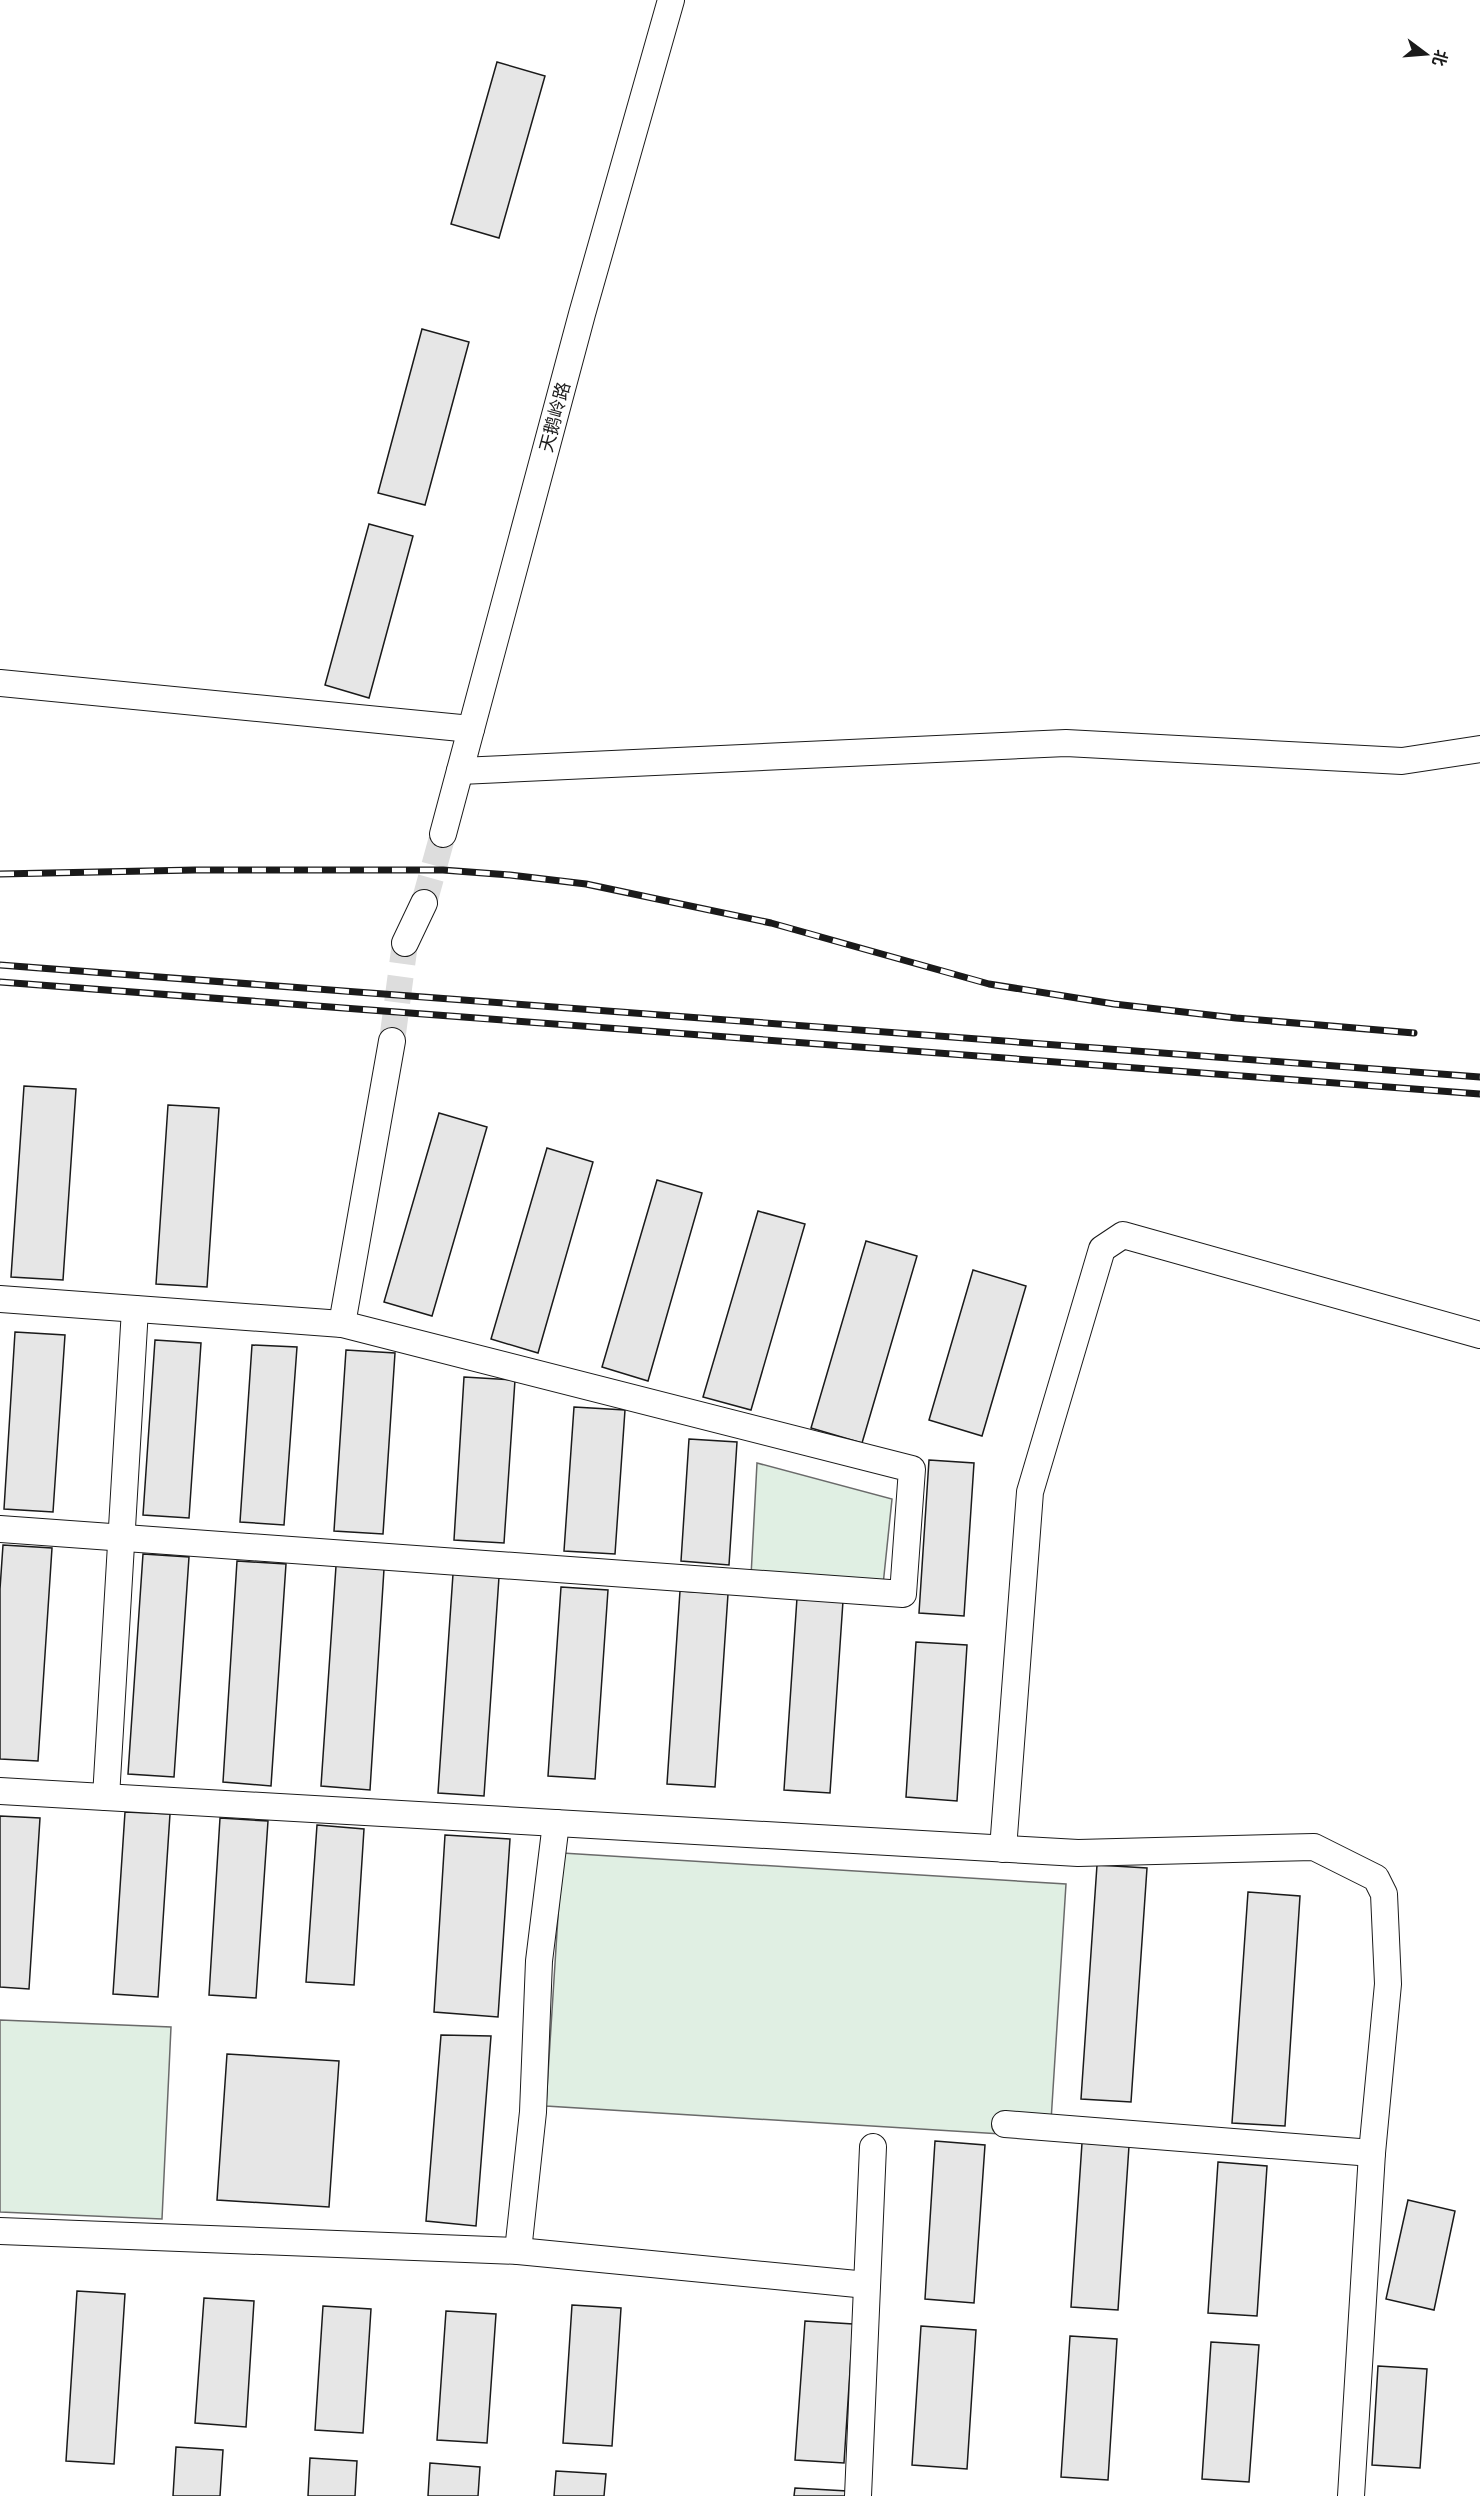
<svg xmlns="http://www.w3.org/2000/svg" width="1480" height="2496" viewBox="0 0 1480 2496" font-family="Arial,'Noto Sans SC',sans-serif">
	<rect width="100%" height="100%" fill="#fff"/>
	<g fill="#e0efe3" stroke="#6a6a6a" stroke-width="1.5">
		<path d="M757,1463L892,1499L883,1585L751,1576Z"/>
		<path d="M562,1853L1066,1884L1050,2137L546,2106Z"/>
		<path d="M0,2020L171,2027L162,2219L0,2212Z"/>
	</g>
	<g fill="#e6e6e6" stroke="#1a1a1a" stroke-width="1.5">
		<path d="M497,62L545,76L499,238L451,224Z"/>
		<path d="M422,329L469,342L425,505L378,493Z"/>
		<path d="M369,524L413,536L369,698L325,685Z"/>
		<path d="M24,1086L76,1089L63,1280L11,1277Z"/>
		<path d="M168,1105L219,1108L207,1287L156,1284Z"/>
		<path d="M439,1113L487,1127L432,1316L384,1302Z"/>
		<path d="M547,1148L593,1162L538,1353L491,1339Z"/>
		<path d="M657,1180L702,1193L648,1381L602,1367Z"/>
		<path d="M758,1211L805,1224L751,1410L703,1397Z"/>
		<path d="M866,1241L917,1256L862,1443L811,1428Z"/>
		<path d="M973,1270L1026,1286L982,1436L929,1420Z"/>
		<path d="M15,1332L65,1335L53,1512L4,1509Z"/>
		<path d="M155,1340L201,1343L189,1518L143,1515Z"/>
		<path d="M252,1345L297,1347L284,1525L240,1522Z"/>
		<path d="M346,1350L395,1353L383,1534L334,1531Z"/>
		<path d="M464,1377L515,1380L504,1543L454,1540Z"/>
		<path d="M574,1407L625,1410L615,1554L564,1551Z"/>
		<path d="M689,1439L737,1442L729,1565L681,1561Z"/>
		<path d="M929,1460L974,1463L964,1616L919,1613Z"/>
		<path d="M3,1545L52,1548L38,1761L0,1759V1589Z"/>
		<path d="M143,1554L189,1557L174,1777L128,1774Z"/>
		<path d="M237,1561L286,1564L271,1786L223,1782Z"/>
		<path d="M336,1566L384,1569L370,1790L321,1786Z"/>
		<path d="M453,1574L499,1577L484,1796L438,1793Z"/>
		<path d="M561,1587L608,1590L595,1779L548,1776Z"/>
		<path d="M680,1591L728,1594L715,1787L667,1784Z"/>
		<path d="M797,1598L843,1601L830,1793L784,1790Z"/>
		<path d="M916,1642L967,1645L957,1801L906,1797Z"/>
		<path d="M125,1812L170,1814L158,1997L113,1994Z"/>
		<path d="M0,1816L40,1818L29,1989L0,1987Z"/>
		<path d="M220,1818L268,1821L256,1998L209,1995Z"/>
		<path d="M317,1825L364,1829L354,1985L306,1982Z"/>
		<path d="M445,1835L510,1839L498,2017L434,2012Z"/>
		<path d="M1097,1865L1147,1868L1131,2102L1081,2099Z"/>
		<path d="M1248,1892L1300,1896L1285,2126L1232,2123Z"/>
		<path d="M441,2035L491,2036L476,2226L426,2221Z"/>
		<path d="M227,2054L339,2061L329,2207L217,2200Z"/>
		<path d="M935,2141L985,2145L974,2303L925,2299Z"/>
		<path d="M1082,2143L1129,2146L1118,2310L1071,2307Z"/>
		<path d="M1218,2162L1267,2166L1257,2316L1208,2313Z"/>
		<path d="M1408,2200L1455,2211L1434,2310L1386,2299Z"/>
		<path d="M77,2291L125,2294L114,2464L66,2461Z"/>
		<path d="M204,2298L254,2301L246,2427L195,2423Z"/>
		<path d="M572,2305L621,2308L612,2446L563,2443Z"/>
		<path d="M323,2306L371,2309L363,2433L315,2430Z"/>
		<path d="M446,2311L496,2314L487,2443L437,2440Z"/>
		<path d="M805,2321L853,2324L844,2463L795,2460Z"/>
		<path d="M921,2326L976,2330L967,2469L912,2465Z"/>
		<path d="M1070,2336L1117,2339L1108,2480L1061,2477Z"/>
		<path d="M1211,2342L1259,2345L1249,2482L1202,2479Z"/>
		<path d="M1378,2366L1427,2369L1420,2468L1372,2465Z"/>
		<path d="M176,2447L223,2450L220,2496H173Z"/>
		<path d="M310,2458L357,2461L355,2496H308Z"/>
		<path d="M430,2463L480,2467L478,2496H428Z"/>
		<path d="M556,2471L606,2474L604,2496H554Z"/>
		<path d="M795,2488L847,2491V2496H794Z"/>
	</g>
	<g fill="none" stroke-linecap="round" stroke-linejoin="round">
		<g stroke="#ddd" stroke-width="26" stroke-dasharray="26 13" stroke-linecap="butt">
			<path d="M424,903L443,834"/>
			<path d="M392,1041L405,943"/>
		</g>
		<g stroke="#1a1a1a" stroke-width="28">
			<g id="minor">
				<path d="M0,683L471,729"/>
				<path d="M460,771L1066,743L1402,761L1480,749"/>
				<path d="M443,834L582,314L671,0"/>
				<path d="M405,943L424,903"/>
				<path d="M0,1299L342,1324L912,1469L903,1594L0,1529"/>
				<path d="M342,1324L392,1041"/>
				<path d="M0,1791L1078,1853L1314,1847L1376,1878L1384,1894L1388,1984L1372,2153"/>
				<path d="M106,1797L135,1309"/>
				<path d="M1003,1849L1030,1492L1102,1249L1123,1235L1480,1335"/>
				<path d="M1005,2124L1372,2153L1351,2496"/>
				<path d="M0,2231L518,2251L867,2285"/>
				<path d="M518,2251L533,2112L539,1961L556,1823"/>
				<path d="M858,2496L873,2147"/>
			</g>
		</g>
		<use href="#minor" stroke="#fff" stroke-width="26"/>
		<g stroke="#1a1a1a" stroke-width="7">
			<g id="rail">
				<path d="M0,874L195,870H443L510,875L586,884L771,923L989,984L1114,1004L1236,1018L1414,1033"/>
				<path d="M0,965L1480,1077"/>
				<path d="M0,982L1480,1094"/>
			</g>
		</g>
		<use href="#rail" stroke="#fff" stroke-width="4.5" stroke-dasharray="14" stroke-linecap="butt"/>
	</g>
	<g text-anchor="middle" dominant-baseline="central" stroke-width="4.5" stroke-linejoin="round" paint-order="stroke">
		<g font-size="18" fill="#1a1a1a" stroke="#fff">
			<text transform="translate(555 417) rotate(-75)">天鹅岭路</text>
		</g>
	</g>
	<g transform="translate(1426 54) rotate(106)" stroke="#ffffff" stroke-width="4.5" paint-order="stroke">
	<path d="M0-4.5L10 22L0 15L-10 22Z" fill="#1a1a1a"/>
	<text y="-9" font-size="16" font-weight="bold" text-anchor="middle" fill="#1a1a1a">北</text>
	</g>
</svg>
